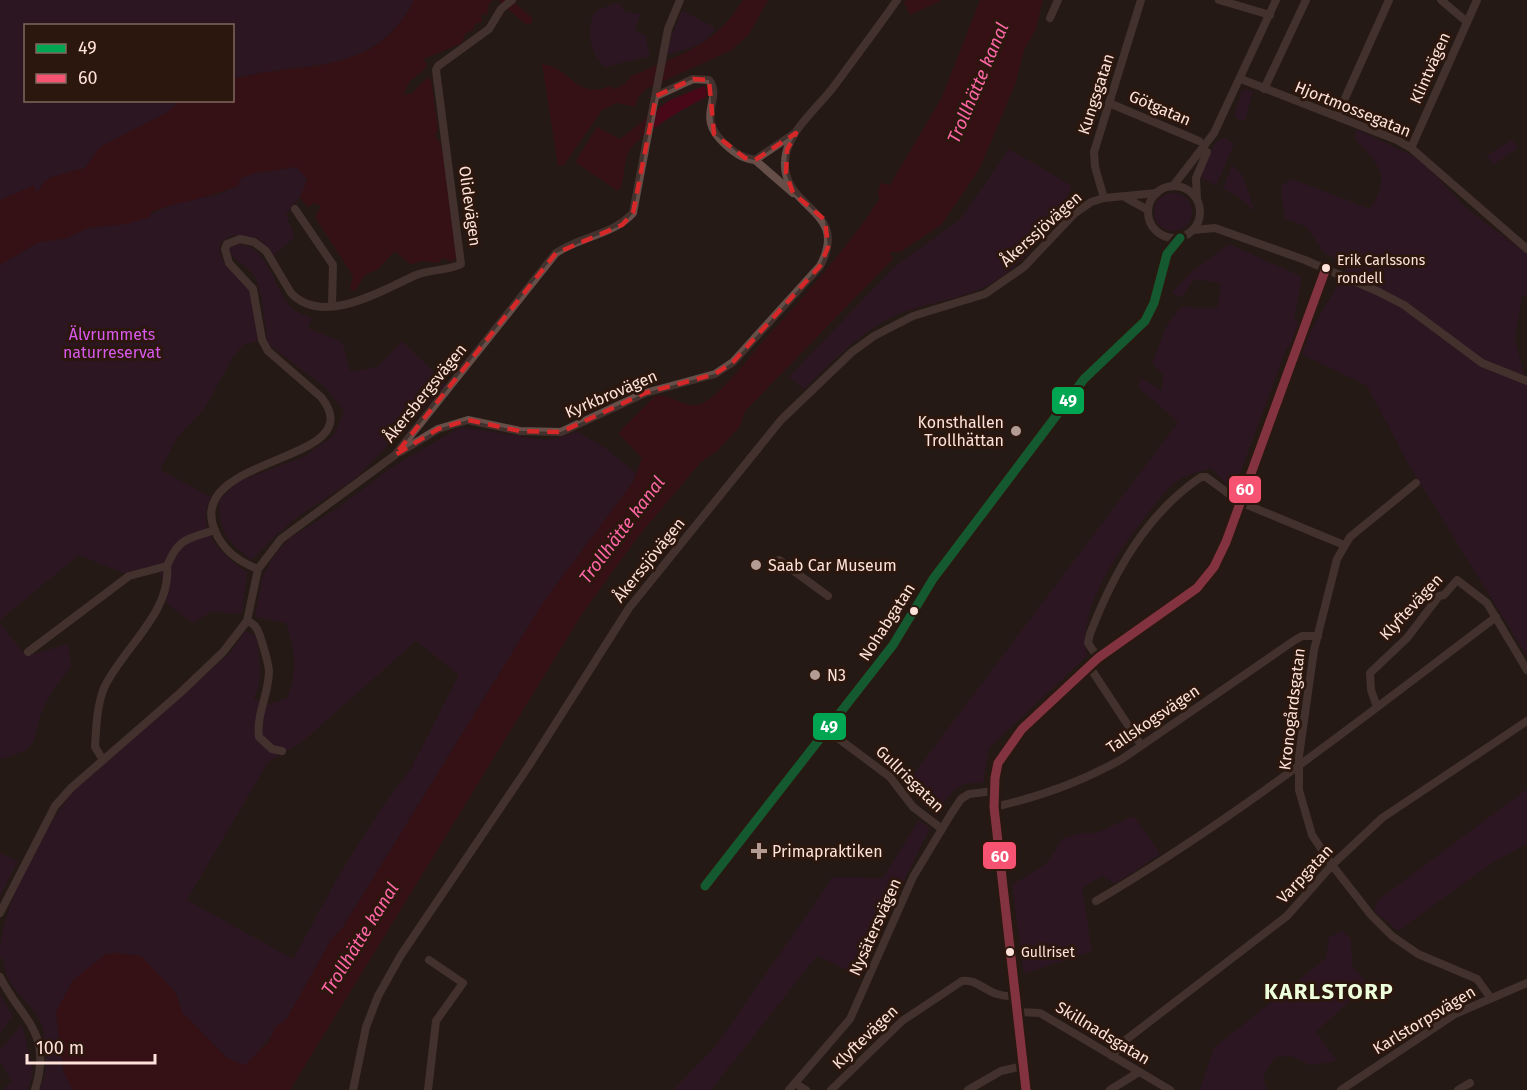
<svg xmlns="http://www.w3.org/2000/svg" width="1527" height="1090" viewBox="0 0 1527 1090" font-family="'Fira Sans',sans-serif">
	<rect width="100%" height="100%" fill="#251a15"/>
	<g fill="#34122f" fill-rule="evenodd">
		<path d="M0,0H414C375,78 302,60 233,79L232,26H26V100L180,101L166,113L100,147L85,168L44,182L39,191L0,202Z"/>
		<path d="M616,3L621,4L624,11L640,14L635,31L645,35L650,56L605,67C589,52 586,30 595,11Z"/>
		<path d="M682,10L715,28C709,44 683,51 667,55L670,41Z"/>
		<path d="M1248,89L1253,92L1245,120H1239L1234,116L1242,91Z"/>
		<path d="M1356,129L1422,160L1465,207L1527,254V295L1522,296L1515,339L1527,386V656L1409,465L1367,386L1287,347L1233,492L1212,468C1198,472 1184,475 1173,484C1164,491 1157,503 1149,512C1120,550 1076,607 1087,656L989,748L983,783C955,781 949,794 936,817L907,783L1178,422L1139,388L1140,377L1162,391L1163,375L1152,363L1167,325L1180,307L1217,308L1221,283L1194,279L1182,297L1172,293L1189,274L1229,244L1302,277L1294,320L1313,327L1348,267L1322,251L1307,227L1284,218L1281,186L1292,179L1370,209C1392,176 1379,165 1355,139Z"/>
		<path d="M1224,137L1234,144L1216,186L1199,176L1215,143Z"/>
		<path d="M1512,139L1518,148L1493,165L1487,156Z"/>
		<path d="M1009,149L1072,186C1050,230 1019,276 970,293C944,302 912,306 888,319C855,337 830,364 804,389L789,377L893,268L961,218Z"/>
		<path d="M1232,165L1243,176L1255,212L1239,197L1223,189Z"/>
		<path d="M298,167L307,180L304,192L286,215L295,237L273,256L259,239L232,235L220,243C216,266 239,266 248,283C254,295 257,327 258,341L243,345L232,359L204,409L177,438L160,470L211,497C194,530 222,555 247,572L242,614L211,612L193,623L167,604L159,566L125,574L79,555L0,620V265L37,243L67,238L87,228L127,224L178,202L220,194L238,186L241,178L256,173Z"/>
		<circle cx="1173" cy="212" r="19"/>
		<path d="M236,244C268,243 272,286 291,307C296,312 305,315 312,318L308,328L342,342L351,372L377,367L402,341L447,385L357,477L293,520L251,560C226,539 220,535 219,501L237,482L303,457L334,435L344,412L327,389L268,344C264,323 264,286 250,271C241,261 235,264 229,248Z"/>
		<path d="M461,427L546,440L578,432L604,447L636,473L633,482L505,664L343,927L331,940L286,1020L245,1066L227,1058L182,1012L179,1005L118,953C90,956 72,991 56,1012L64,1073L73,1090H40C48,1070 49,1036 38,1017C25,997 3,985 4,959L0,958C0,906 42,832 73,791L231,652L245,631L257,637C260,659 263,678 254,699L269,704L287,698C298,671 295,650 286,623L255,617L262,578L273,557L290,538L336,509L392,467ZM416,641L459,675L411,768L378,813L341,872L293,959L187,900L268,762L302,742Z"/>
		<path d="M0,623L26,656L68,644L71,667C62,679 50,693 44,707C29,742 44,748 0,759Z"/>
		<path d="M1527,789V844L1492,863L1398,931L1374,911L1378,900Z"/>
		<path d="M1134,816L1160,854L1115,884L1102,876L1082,888L1092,951L1024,974L1012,885L1046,864L1062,839L1080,833H1096Z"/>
		<path d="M919,820L930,828L858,975L817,956L711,1090H673L715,1047L833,877L883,878Z"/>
		<path d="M0,853L18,861L0,896Z"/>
		<path d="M1343,931L1351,939L1352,966L1368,984L1316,1032L1337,1061L1311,1065L1290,1056L1275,1057L1263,1077L1267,1090H1200L1214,1048L1326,958L1329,937Z"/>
		<path d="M0,994L13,1016L0,1034Z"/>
		<path d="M22,1024L33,1071L28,1090H3L11,1081L0,1061V1050Z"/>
	</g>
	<g fill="#490817">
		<path d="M414,0H493L489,4L487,16L483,13L481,16L482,22L475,24L473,30L465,34L462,43L424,59L427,65L424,70L410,81L403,95L412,93L427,78L431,79L438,128L435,136L441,144L459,260L454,259L452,262L443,258L438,263L421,261L411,265L395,251L378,269L365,275L354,292L350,288L353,276L315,217L321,206L314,203L308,207L300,198L307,180L297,167L256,173L241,178L238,186C210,198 180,201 151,212L150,217L127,224L87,228L67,238L37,243L0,265V200L34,185L35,191H39L44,182L51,177L85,168L100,147L166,113L180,101L232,100L233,79C302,60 375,79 414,0Z"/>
		<path d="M743,0H768L749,34L732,50L646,89L638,97L635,107L617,103L602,110L564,165L558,166L542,64C572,68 575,100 610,86L614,89L625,84L631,76C679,55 714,47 743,0Z"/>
		<path d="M906,0H942L910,15L904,2Z"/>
		<path d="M980,0H1043L1036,29L1024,50L1016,82L980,168L942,224L900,252H890L893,259L745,411L740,426L717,451L701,462L637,538L582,614L290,1090H73L64,1073L56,1012L73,980L106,954L118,953L141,956L176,993L182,1012L227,1058L245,1065L269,1041L276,1026L286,1020L331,940L343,927L544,601L633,482L642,458L619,434L621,430L655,396C671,392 687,412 703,403C722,393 744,363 758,347C801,299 845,252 880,198L878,196L880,183L890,185L942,97Z"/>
		<path d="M704,86L707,91L706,97C688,106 634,136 627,155C623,167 626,181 618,191L575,162L597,127L620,139L668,101Z"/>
	</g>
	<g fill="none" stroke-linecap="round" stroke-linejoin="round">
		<path stroke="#490817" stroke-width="9" d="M504,0L528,20"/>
		<g stroke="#664e49" stroke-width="8">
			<path d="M1219,0L1270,15"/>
			<path d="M1441,0L1467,22"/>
			<path d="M1050,18L1058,0"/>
			<path d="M1241,79L1397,140L1411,148L1527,249"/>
			<path d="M1264,89L1306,0"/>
			<path d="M656,96L693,79L709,80C724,100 693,116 726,145C736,154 742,158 755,160"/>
			<path d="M1109,103L1199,141"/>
			<path d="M1337,116L1389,0"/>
			<path d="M1411,148L1477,0"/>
			<path d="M1173,186L1214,133L1276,0"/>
			<circle cx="1174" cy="212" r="26"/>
			<path d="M793,193L755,160L795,133"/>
			<path d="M1104,198L1095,167L1094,152L1141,0"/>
			<path d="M1126,198L1148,210"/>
			<path d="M1197,199L1196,178L1207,152"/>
			<path d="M295,209L333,265L332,305"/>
			<path d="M1193,230L1215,228L1305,260L1379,292L1404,305L1482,363L1527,381"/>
			<path d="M400,452L438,429L468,420L520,431L561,432L645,393L715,374L733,362L820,266C851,209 782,210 785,161C786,132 819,107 835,85C855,57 877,29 897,0"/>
			<path d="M1416,483L1350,537L1337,559L1314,650L1299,756V790L1312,835L1332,865L1371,915L1392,936L1418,954L1477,979L1490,997"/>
			<path d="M779,560L828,596"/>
			<path d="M258,569C239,562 223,550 215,531C182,454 375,464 321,397L268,351L262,340L253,289L229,263L225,249L227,244L240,239L254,242L266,251L291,293C323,327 383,290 416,275C431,269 447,271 461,264L436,70L438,66L489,29L501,9L512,0"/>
			<path d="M247,621C256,624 258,630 261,639C264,649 268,660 269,671C269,694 256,714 259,737L272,749L282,751"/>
			<path d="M28,652L129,576L167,566C179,537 188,539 215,530"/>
			<path d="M1098,658L1088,643L1090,634C1113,574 1146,514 1201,477H1206L1240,502L1344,545"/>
			<path d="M1089,666L1141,745"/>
			<path d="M1377,707L1371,690L1370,673L1407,638L1439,596L1444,595L1457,580L1487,603L1527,670"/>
			<path d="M827,730L890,777L913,807L942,829"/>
			<path d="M103,760L95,747C96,729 97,705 104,688C122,649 172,612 167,566"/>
			<path d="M994,807C1040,797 1081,782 1122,759L1295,640L1302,636H1318"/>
			<path d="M705,886L893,645L933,579L1084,379L1145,321L1154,303L1167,254L1180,238"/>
			<path d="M1096,901C1237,818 1366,715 1496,617"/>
			<path d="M0,913L55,806L71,788L179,694L223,652L247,621L258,569L281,539L395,455L556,253C581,236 613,235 633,213L668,29L680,0"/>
			<path d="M0,977C22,1021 53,1031 35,1090"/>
			<path d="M1017,1012L1040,1013L1170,1090"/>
			<path d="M1112,1056L1123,1042L1287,916L1332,865L1382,818L1527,721"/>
			<path d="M795,1083L806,1090"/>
			<path d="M353,1090L366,1027L378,996L401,955L530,764L629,608L781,420L852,352L874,336L913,316L985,294L1024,267L1074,214L1091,202L1104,198L1157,193"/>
			<path d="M428,1090L436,1021L463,983L429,960"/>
			<path d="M789,1090L850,1019L913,877L951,814L961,799L969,794L994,791"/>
			<path d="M831,1090L902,1021L962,981C980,978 988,999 1016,996"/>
			<path d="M968,1090L1001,1071L1023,1066"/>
			<path d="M1026,1090L994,807L995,778L998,763L1022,729L1098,658L1197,588L1214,567L1226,542L1326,268"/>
			<path d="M1110,1090L1139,1072"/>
			<path d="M1341,1090L1455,1014L1527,983"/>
			<path d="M1458,1090L1470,1083"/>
		</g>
		<g stroke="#2c170e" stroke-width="14">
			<path id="bus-1" d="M705,886L893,645L933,579L1084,379L1145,321L1154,303L1167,254L1180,238"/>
		</g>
		<g stroke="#2c170e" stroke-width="14">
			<path id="bus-2" d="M1026,1090L994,807L995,778L998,763L1022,729L1098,658L1197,588L1214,567L1226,542L1326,268"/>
		</g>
		<use href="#bus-1" stroke="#00a651" stroke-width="9"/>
		<use href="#bus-2" stroke="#f65372" stroke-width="9"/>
	</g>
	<path d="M0 0H1527V1090H0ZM693,79L709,80L714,134L745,158L755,160L796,133L787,150L786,173L793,193L825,220L828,247L820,266L733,362L715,374L645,393L561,432L520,431L468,420L438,429L395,455L556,253L622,225L633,213L656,96Z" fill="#251a15" fill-opacity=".55" fill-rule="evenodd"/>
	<path fill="none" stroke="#d62828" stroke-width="4.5" stroke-dasharray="12 8" stroke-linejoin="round" d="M693,79L709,80L714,134L745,158L755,160L796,133L787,150L786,173L793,193L825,220L828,247L820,266L733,362L715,374L645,393L561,432L520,431L468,420L438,429L395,455L556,253L622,225L633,213L656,96Z"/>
	<g fill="#ffe2d9" stroke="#2c170e" stroke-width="2">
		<circle cx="1326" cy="268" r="5"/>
		<circle cx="914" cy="611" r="5"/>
		<circle cx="1010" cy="952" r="5"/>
	</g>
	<g fill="#b39c94" stroke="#2c170e" stroke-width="2">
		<circle cx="1016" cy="431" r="6"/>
		<circle cx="756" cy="565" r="6"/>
		<circle cx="815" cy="675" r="6"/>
		<path d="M756 842h6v6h6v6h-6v6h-6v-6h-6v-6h6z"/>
	</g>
	<g text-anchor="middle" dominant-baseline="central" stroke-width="6" stroke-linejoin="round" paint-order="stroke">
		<g font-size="14" fill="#ffe2d9" stroke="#2c170e" text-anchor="start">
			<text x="1337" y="260">Erik Carlssons<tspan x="1337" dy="18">rondell</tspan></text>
			<text x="1021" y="952">Gullriset</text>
		</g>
		<g font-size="16" fill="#ffe2d9" stroke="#2c170e">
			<text transform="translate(1430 68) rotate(-66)">Klintvägen</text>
			<text transform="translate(1096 94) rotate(-72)">Kungsgatan</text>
			<text transform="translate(1160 108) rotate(23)">Götgatan</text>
			<text transform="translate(1353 109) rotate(22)">Hjortmossegatan</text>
			<text transform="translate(470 206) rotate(82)">Olidevägen</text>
			<text transform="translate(1041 229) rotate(-42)">Åkerssjövägen</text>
			<text transform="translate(425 393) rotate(-51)">Åkersbergsvägen</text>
			<text transform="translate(611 394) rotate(-23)">Kyrkbrovägen</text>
			<text transform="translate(649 560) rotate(-51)">Åkerssjövägen</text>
			<text transform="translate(1411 607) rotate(-47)">Klyftevägen</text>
			<text transform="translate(887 622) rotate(-57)">Nohabgatan</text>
			<text transform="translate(1292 709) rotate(-83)">Kronogårdsgatan</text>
			<text transform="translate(1153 719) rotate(-34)">Tallskogsvägen</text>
			<text transform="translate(910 779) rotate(44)">Gullrisgatan</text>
			<text transform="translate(1305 874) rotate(-47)">Varpgatan</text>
			<text transform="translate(875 927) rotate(-66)">Nysätersvägen</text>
			<text transform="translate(1424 1020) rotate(-31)">Karlstorpsvägen</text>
			<text transform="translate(1103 1033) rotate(31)">Skillnadsgatan</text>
			<text transform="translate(865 1037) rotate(-44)">Klyftevägen</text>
		</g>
		<g font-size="16" fill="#d859eb" stroke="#2c170e">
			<text x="112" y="334">Älvrummets<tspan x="112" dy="18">naturreservat</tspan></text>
		</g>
		<g font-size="16" fill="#ffe2d9" stroke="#2c170e" text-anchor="start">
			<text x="1004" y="422" text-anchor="end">Konsthallen<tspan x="1004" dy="18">Trollhättan</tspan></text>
			<text x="768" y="565">Saab Car Museum</text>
			<text x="827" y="675">N3</text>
			<text x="772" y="851">Primapraktiken</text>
		</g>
		<g font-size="18" font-style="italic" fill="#ff67a7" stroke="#2c170e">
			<text transform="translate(978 83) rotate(-67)">Trollhätte kanal</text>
			<text transform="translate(622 530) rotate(-53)">Trollhätte kanal</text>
			<text transform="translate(360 939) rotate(-58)">Trollhätte kanal</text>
		</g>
		<g font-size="22" font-weight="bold" letter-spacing="1.5" fill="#eeffdb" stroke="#2c170e">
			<text x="1329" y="991">KARLSTORP</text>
		</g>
	</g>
	<g stroke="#2c170e" stroke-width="2">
		<rect x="1051" y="386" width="34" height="29" rx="6" fill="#00a651"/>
		<rect x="1228" y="475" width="34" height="29" rx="6" fill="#f65372"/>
		<rect x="812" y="712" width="35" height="29" rx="6" fill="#00a651"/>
		<rect x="982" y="841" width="35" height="29" rx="6" fill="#f65372"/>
	</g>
	<g font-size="16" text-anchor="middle" font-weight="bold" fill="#fff">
		<text x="1068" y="406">49</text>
		<text x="1245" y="495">60</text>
		<text x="829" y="732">49</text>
		<text x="1000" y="862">60</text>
	</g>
	<rect x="24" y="24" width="210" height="78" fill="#2c170e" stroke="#80685f" stroke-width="1.5"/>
	<rect x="36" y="44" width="30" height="9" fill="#00a651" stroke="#80685f" stroke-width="1.5"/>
	<text x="78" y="54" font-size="18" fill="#ffe2d9">49</text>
	<rect x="36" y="74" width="30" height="9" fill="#f65372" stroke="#80685f" stroke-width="1.5"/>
	<text x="78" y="84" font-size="18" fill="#ffe2d9">60</text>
	<path d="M27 1054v9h128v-9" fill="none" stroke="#ffe2d9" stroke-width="3"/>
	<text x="36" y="1054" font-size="18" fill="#ffe2d9" stroke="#2c170e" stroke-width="4.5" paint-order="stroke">100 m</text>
</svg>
